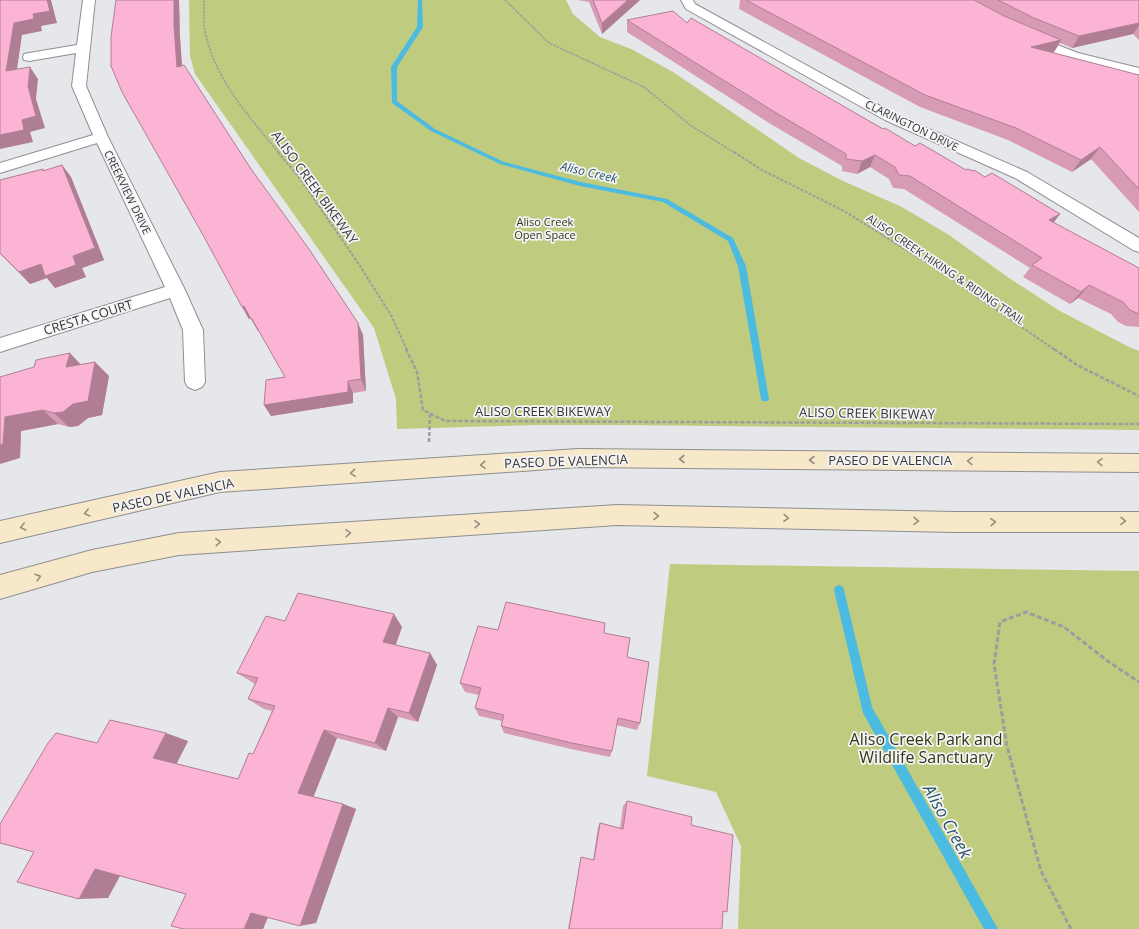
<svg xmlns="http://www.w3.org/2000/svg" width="1139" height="929" viewBox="0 0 1139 929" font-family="'Open Sans',sans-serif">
	<rect width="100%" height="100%" fill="#e6e7ea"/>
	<g fill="#bfcb7f">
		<path d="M189,0H566L573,14L600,37L631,49L673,72L799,158L843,181L902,207L949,235L1009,278L1060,311L1129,347L1139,351V430L619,425H537L397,429L396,399L374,328L195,74L190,56Z"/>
		<path d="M670,564L1139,571V929H738L741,846L716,792L647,776Z"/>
	</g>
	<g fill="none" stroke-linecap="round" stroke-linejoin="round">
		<g fill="#4cbbe1" fill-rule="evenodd">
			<path d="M418,0H422L423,27L397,67V101L435,129L504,162L581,182L667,199L733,238L746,266L769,399L768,401H762L761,399L738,266L728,241L663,202L580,186L500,164L431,131L392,103L391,67L417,27Z"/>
			<path d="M839,585L843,587L844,590L872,707L998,929H984L863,713L834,590L835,587Z"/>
		</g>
		<g stroke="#8f8f92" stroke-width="2">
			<g id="street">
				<path d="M83,0H95L86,86L108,137L185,290L203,330L205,382L202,387L195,390L188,387L185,382L183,330L170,298L0,352V338L165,287L97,143L0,173V163L93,135L72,86L76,53L29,61L24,60L23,57L24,54L29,53L77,45Z"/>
				<path d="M681,0H693L695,4L895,114L1027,172L1139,238V252L1133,250L1015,178L885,120L686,9Z"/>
				<path d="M1029,34L1078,53L1139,68V76L1069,59L1025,41L1023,38L1025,35Z"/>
			</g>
		</g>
		<g stroke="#8f8f92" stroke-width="2">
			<g id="secondary">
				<path d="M578,449L1139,454V472L578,467L220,492L0,543V521L220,472Z"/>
				<path d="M617,505L954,512H1139V532H954L617,525L179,555L92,572L0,599V575L92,550L179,533Z"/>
			</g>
		</g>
		<g stroke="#9c9d9f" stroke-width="1.5" stroke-dasharray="2.5 1" stroke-linecap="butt">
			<path d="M204,0C204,10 203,21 205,31C214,78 249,117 279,153"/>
			<path d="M505,0L549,43L644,87L690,125L735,153"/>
		</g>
		<g stroke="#9c9d9f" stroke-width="2" stroke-dasharray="3 1.5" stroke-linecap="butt">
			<path d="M278,152L301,180L358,263L391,315L407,350"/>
			<path d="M734,152L762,170L844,211L940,271L1055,350"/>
		</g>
		<g stroke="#9c9d9f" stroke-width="2.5" stroke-dasharray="4 2" stroke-linecap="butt">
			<path d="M406,349L417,372L423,410L445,421L1139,424"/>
			<path d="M1054,349L1077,365L1139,396"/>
			<path d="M429,442L430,414"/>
		</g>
		<path stroke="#9c9d9f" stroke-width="3" stroke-dasharray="5 2.5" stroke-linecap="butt" d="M1071,929L1041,871L1007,746L994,664L1000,622L1026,612L1064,627L1109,662L1139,682"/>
		<use href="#street" fill="#fff" fill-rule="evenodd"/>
		<use href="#secondary" fill="#f6e8c8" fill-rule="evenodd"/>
	</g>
	<g fill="#d89bb5">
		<path d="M116,0H179L180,38L182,66L363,335L366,391L353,393V403L271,416L264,405L285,377L259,331H258L251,318L249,319L205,237Z"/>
		<path d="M577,0H640L602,34L589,2Z"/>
		<path d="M740,0H1139V40L1133,34L1072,48L1060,43L1054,52L1052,53L1139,75V212L1091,159L1072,172L1008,140L920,107L739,9Z"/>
		<path d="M627,20L687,23L883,129L915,146L966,170L973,171L985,177L1060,214L1053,223L1139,268V327L1126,326L1118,322L1111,314L1078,298L1070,304L1023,277L1030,268L904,189L893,188L889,179L870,167L857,174L842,171V166L769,123L627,32Z"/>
		<path d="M62,165L71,177L104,260L82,268L86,277L55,288L47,278L30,284L0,254V180L43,169L44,171Z"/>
		<path d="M95,362L109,376L102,415L88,418L78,426L69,427L58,424L21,431L20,458L0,377Z"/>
		<path d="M285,621L402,627L396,645L430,653L437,665L418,722L398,717L386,751L337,738L313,797L343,804L356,809L316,923L268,918L263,929H184L186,894L120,876L108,898L97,743L188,741L176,764L238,779L253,754L272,711L264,709L248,699L255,684L237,673Z"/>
		<path d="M498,630L604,633L627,657L640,723L637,730L616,725L612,751L610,757L571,749L504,733L501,726L502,721L479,716L475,708L479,695L465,692L460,683Z"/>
		<path d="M627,801L691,825L727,912L723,911L722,929H568L581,857L593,860L598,827L600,823L620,828L623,806Z"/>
	</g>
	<g fill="#b07e94">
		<path d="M47,0H51L57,23L41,26L42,31L22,35L15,83L6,71L14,23L33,14Z"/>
		<path d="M174,0H179L180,38L183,79L177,67L174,26Z"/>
		<path d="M628,0H640L602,34V23Z"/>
		<path d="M1139,23V26L1133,34L1072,48L1079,36Z"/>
		<path d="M1061,40L1054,52L1024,59L1031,47Z"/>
		<path d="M30,67L38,79L36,99L45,128L30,132L33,142L0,149V135L22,120L28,86Z"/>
		<path d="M1100,147L1091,159L1072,172L1081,160Z"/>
		<path d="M875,155L870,167L857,174L862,161Z"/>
		<path d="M62,165L71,177L104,260L82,268L86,277L55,288L47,278L30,284L19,272L41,264Z"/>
		<path d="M1060,214L1051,226L1049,220Z"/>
		<path d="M1089,285L1078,298L1070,304L1081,292Z"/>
		<path d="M244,306L251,318L249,319L242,307Z"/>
		<path d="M251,319H252L259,331H258Z"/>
		<path d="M358,323L363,335L366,391L361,379Z"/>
		<path d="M70,353L84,368L66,367Z"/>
		<path d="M95,362L109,376L102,415L88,418L78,426L69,427L54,413Z"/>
		<path d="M348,381L353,393V403L271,416L264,405Z"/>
		<path d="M43,410L58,424L21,431L20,458L0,464V445L5,417Z"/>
		<path d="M394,614L402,627L392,654L383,642Z"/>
		<path d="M430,653L437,665L418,722L409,713Z"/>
		<path d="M388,708L398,717L386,751L375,743Z"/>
		<path d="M324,730L337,738L313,798L298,793Z"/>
		<path d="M166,733L188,741L176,765L153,758Z"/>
		<path d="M343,804L356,809L316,923L300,926Z"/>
		<path d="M95,869L123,870L108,898L79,899Z"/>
		<path d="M270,911L263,929H244L251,913Z"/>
	</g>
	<g fill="#fbb4d3" stroke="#b07e94">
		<path d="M0,0H47L50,11L33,14L34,19L14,23L6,71L30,67L28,86L36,116L22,120L24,130L0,135Z"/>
		<path d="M116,0H174V26L177,67L184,65L251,169L309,249L358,323L361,379L348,381V392L264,405L266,380L285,377L252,319H251L244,306L242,307L203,235L122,92L111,66V37Z"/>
		<path d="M593,0H628L602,23Z"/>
		<path d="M746,0H974L1004,16L1061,40L1031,47L1139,75V189L1100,147L1081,160L1016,128L925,95Z"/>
		<path d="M998,0H1139V23L1079,36L1034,18Z"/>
		<path d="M673,11L687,23L691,18L883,129L885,128L915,146L920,143L966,170L968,169L973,171L974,170L985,177L992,173L1060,214L1049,220L1139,268V314L1130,310L1123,302L1089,285L1081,292L1032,265L1042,258L910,176L899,175L895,167L875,155L862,161L846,159V154L773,111L627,20Z"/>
		<path d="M62,165L95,248L73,256L76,265L45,276L41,264L19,272L0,253V180L43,169V171Z"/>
		<path d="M70,353L66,367L95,362L88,401L73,404L63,412L54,413L43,410L5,417L3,444L0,445V377L34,367L36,360Z"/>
		<path d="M298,593L394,614L383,642L430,653L409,713L388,708L375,743L324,730L298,793L343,804L300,926L251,913L244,929H184L171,926L186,894L95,869L79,899L17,882L34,852L0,843V824L48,743L56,733L97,743L110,720L166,733L153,758L238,779L249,753L253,754L275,706L248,699L258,678L237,673L266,616L285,621Z"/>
		<path d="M506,602L605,623L604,633L630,638L627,657L649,662L640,723L618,718L612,751L572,743L501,726L504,715L475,708L481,688L460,683L478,626L498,630Z"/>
		<path d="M627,801L692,817L691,825L733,835L727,912L723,911L722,929H569L581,857L594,860L600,823L623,829Z"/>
	</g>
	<defs><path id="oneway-chevron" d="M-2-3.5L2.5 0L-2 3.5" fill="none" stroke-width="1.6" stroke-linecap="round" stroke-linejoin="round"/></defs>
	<g stroke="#969080">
		<use href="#oneway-chevron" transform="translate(682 459) rotate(-180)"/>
		<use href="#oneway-chevron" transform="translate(812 460) rotate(-180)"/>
		<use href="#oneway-chevron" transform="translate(970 461) rotate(-179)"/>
		<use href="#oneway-chevron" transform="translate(1100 462) rotate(-179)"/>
		<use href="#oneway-chevron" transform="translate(483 465) rotate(176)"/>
		<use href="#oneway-chevron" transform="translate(353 473) rotate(176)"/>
		<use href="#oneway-chevron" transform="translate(87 513) rotate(167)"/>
		<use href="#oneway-chevron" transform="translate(656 516) rotate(1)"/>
		<use href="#oneway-chevron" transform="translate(786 518) rotate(1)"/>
		<use href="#oneway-chevron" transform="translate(916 521) rotate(1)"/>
		<use href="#oneway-chevron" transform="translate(1123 521) rotate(1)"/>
		<use href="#oneway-chevron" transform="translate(993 522) rotate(-1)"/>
		<use href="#oneway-chevron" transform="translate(477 524) rotate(-4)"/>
		<use href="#oneway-chevron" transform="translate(23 527) rotate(167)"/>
		<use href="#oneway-chevron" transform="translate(348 533) rotate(-4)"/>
		<use href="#oneway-chevron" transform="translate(218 542) rotate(-4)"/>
		<use href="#oneway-chevron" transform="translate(38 577) rotate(-16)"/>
	</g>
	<g text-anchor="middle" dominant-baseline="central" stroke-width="3.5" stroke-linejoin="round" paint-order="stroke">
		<g font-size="11" fill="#373738" stroke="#f4f4f7">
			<text transform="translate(912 125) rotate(26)">CLARINGTON DRIVE</text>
			<text transform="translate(128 192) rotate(64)">CREEKVIEW DRIVE</text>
			<text transform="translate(946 269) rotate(34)">ALISO CREEK HIKING &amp; RIDING TRAIL</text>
		</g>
		<g font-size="11" fill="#333813" stroke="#f4f4f7">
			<text x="545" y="221">Aliso Creek<tspan x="545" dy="13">Open Space</tspan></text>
		</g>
		<g font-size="12" font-style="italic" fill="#285666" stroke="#f4f4f7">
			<text transform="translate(589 172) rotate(13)">Aliso Creek</text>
		</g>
		<g font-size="13" fill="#373738" stroke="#f4f4f7">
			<text transform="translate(315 187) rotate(54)">ALISO CREEK BIKEWAY</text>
			<text transform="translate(88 317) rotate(-17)">CRESTA COURT</text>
			<text x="543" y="411">ALISO CREEK BIKEWAY</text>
			<text transform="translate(867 413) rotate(1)">ALISO CREEK BIKEWAY</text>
			<text x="890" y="460">PASEO DE VALENCIA</text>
			<text transform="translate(566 461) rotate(-2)">PASEO DE VALENCIA</text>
			<text transform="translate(173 495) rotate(-12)">PASEO DE VALENCIA</text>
		</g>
		<g font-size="16" fill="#333813" stroke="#f4f4f7">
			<text x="926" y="739">Aliso Creek Park and<tspan x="926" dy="18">Wildlife Sanctuary</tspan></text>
		</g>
		<g font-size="17" font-style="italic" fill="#285666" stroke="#f4f4f7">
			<text transform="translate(948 821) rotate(61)">Aliso Creek</text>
		</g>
	</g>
</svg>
